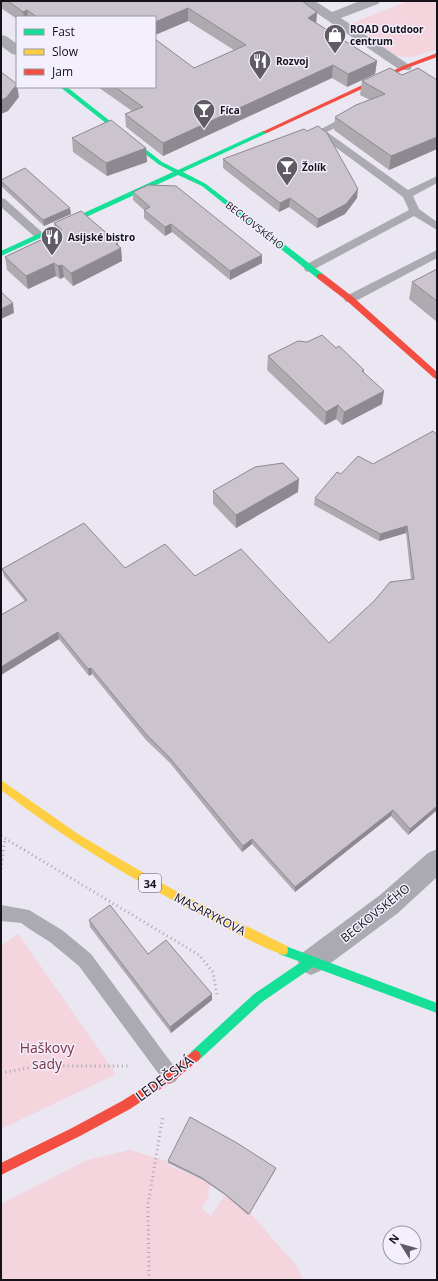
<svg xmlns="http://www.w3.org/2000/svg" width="438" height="1281" viewBox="0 0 438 1281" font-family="'Open Sans',sans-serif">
	<rect width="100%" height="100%" fill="#eae6f2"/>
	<g fill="#f4d4dd">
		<path d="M408,1H437V49L413,57L397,56L348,25Z"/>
		<path d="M18,934L116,1074L1,1129V946Z"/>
		<path d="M130,1150L169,1162L168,1165L203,1180L211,1186L207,1192L210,1194L202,1208L211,1216L225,1195L248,1215L250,1213L296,1265L303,1280H1V1204L87,1160Z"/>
	</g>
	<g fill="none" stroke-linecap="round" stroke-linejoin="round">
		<g stroke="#a9a7ae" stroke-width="3" stroke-dasharray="1 3.5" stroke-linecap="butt">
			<path d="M1,836L199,955L213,972L217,995"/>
			<path d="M1,869L5,839"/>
			<path d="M1,1073L39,1066H128"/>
			<path d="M149,1280L148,1205L163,1115"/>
		</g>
		<g fill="#abaab1" fill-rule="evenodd">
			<path d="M348,115L353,118L351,120L327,132L408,190L437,176V183L413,196L419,209L437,222V230L414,216L309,272L305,271L304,268L305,265L409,210L403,197L315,132Z"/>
			<path d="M1,198L5,199L44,234L45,236L44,238H36L1,207Z"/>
			<path d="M437,250V258L354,302H346L344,299L346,296Z"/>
			<path d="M1,905L29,910L62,930L91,954L176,1069L179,1075L176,1081L170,1084L164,1081L79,966L50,942L31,930L21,923L1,921Z"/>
		</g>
		<g fill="#abaab1" fill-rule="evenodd">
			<path d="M299,1H315L332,12L360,1H380L378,4L341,18L412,67L410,70H400Z"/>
			<path d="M1,35L6,36L17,44V55L12,54L1,46Z"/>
			<path d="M437,849V877L398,913L320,971L311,975L302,971L298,962L302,953L380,895L428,853Z"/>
		</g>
		<g fill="#16e098" fill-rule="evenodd">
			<path d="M60,87H67L162,162L178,170L263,131H267V133L183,172L206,184L323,274V278H317L202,186L178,175L1,256V251L173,172L158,164Z"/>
			<path d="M283,945L437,1003V1013L313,967L262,1002L199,1060L195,1062L191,1060L189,1056L191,1052L254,994L301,962L279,954L278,950L279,946Z"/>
		</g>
		<path fill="#ffcf43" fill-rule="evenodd" d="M1,780L78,834L130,865L183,895L287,946L288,950L287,954L283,955C257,945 232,931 207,918C134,881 65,839 1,790Z"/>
		<g fill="#f24e42" fill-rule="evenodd">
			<path d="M437,53V57L407,68L267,133L262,132L403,66Z"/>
			<path d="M317,274H323L353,297L437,372V379L434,378L347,301L317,278Z"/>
			<path d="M195,1050L199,1052L201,1056L199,1060L177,1078L130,1109L80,1136L1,1175V1163L72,1128L122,1101L146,1086Z"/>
		</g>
	</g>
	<g fill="#afa9b0">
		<path d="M1,1H302L317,12L316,23L377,61L375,74L347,87L332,78L163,156L126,127L125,114L132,111L98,87H155L194,68L234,50L188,21L155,35V17H17V19L1,8Z"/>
		<path d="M402,75L437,80V149L389,170L334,130L335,117L370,100L360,95L362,81Z"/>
		<path d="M72,138L146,148L147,162L107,176L73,152Z"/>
		<path d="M223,159L357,198L345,214L317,228L289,207L279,212L223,168Z"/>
		<path d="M1,180L71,214L44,226L1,186Z"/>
		<path d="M133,192L262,255V263L230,280L172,232L165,236L144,218V210L133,200Z"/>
		<path d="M54,223L119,246L121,248L122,261L73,286L64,277L60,279L56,276L28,289L7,270L5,257L55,233Z"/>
		<path d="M437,269V322L409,299L412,282Z"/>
		<path d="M336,348L364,370V373L382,404L342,425L336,419L325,425L267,370L268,356Z"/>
		<path d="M437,435V810L408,835L391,816L295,892L252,844L242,852L170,763L146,740L92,674L89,676L59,639L1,675V615L25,601L4,576L2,569L125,568L195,576L329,643L411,580L406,533L379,541L314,505L315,498L341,474L373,464Z"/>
		<path d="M213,491L298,492L236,528L213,504Z"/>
		<path d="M89,920L148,954L212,994V1000L171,1033L90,927Z"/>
		<path d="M168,1161L275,1171L248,1215L225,1195L203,1180L168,1163Z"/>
	</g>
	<g fill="#8e8990">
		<path d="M188,8V21L155,35V22Z"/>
		<path d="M27,10L28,17H24L23,12Z"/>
		<path d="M317,12L316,25L308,18Z"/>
		<path d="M377,61L375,74L347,87L348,74Z"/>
		<path d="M333,65L332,78L163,156V143Z"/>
		<path d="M17,85L19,97L8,111L1,114V100Z"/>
		<path d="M437,137V149L389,170L391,156Z"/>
		<path d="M146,148L147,162L107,176L106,163Z"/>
		<path d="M358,189L357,198L345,214L317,228L318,219Z"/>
		<path d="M290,198L289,207L279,212L280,203Z"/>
		<path d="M70,208L71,214L44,226L43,220Z"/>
		<path d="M171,224L172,232L165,236V227Z"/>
		<path d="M118,243L119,249L121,248L122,261L73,286L71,273Z"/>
		<path d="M262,255V263L230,280V271Z"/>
		<path d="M54,263L56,276L28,289L26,276Z"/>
		<path d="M62,265L64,277L60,279L58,266Z"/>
		<path d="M13,303L14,313L1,319V309Z"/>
		<path d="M384,391L382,404L342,425L344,412Z"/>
		<path d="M338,405L336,419L325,425L326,412Z"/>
		<path d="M299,479L298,492L236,528V515Z"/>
		<path d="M407,526L406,533L379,541L380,534Z"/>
		<path d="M58,632L59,639L1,675V667Z"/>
		<path d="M91,668L92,674L89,676L88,669Z"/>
		<path d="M437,806V810L408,835L410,829Z"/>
		<path d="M393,810L391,816L295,892V887Z"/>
		<path d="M252,839V844L242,852L243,846Z"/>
		<path d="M212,994V1000L171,1033L170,1027Z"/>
	</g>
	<g fill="#cbc4cd" stroke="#8e8990">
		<path d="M8,1H302L317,12L308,18L377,61L348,74L333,65L163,143L125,114L143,107L115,87H155V39L194,68L246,45L188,8L155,22V17H37L27,10L23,12Z"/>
		<path d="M390,68L402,75L418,68L437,80V137L391,156L335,117L356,105L385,94L362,81Z"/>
		<path d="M1,72L17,84L6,98L1,100Z"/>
		<path d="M111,120L146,148L106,163L72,138Z"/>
		<path d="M318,126L327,133L358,189L346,204L318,219L290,198L280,203L223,159L304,129L307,131Z"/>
		<path d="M25,168L70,208L43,220L1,181V180Z"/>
		<path d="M148,185L176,186L262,255L230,271L171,224L165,227L144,210L150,207L133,192Z"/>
		<path d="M81,211L118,243L116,244L121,248L71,273L62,265L58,266L54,263L26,276L5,257L9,255L62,230L54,223Z"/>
		<path d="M437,269V301L412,282Z"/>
		<path d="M1,292L13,303L1,309Z"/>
		<path d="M322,335L336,348L339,346L364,370L362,371L384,391L344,412L338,405L326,412L268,356L298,341L307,342Z"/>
		<path d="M433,431L437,435V806L410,829L393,810L295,887L252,839L243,846L170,758L146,734L91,668L88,669L58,632L1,667V615L27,600L2,569L84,523L125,568L165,544L195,576L241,549L329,643L375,600L390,582L414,579L407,526L380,534L315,498L337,472L341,474L358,456L373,464Z"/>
		<path d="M283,463L299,479L236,515L213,491L255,467Z"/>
		<path d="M110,905L148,954L166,940L212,994L170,1027L89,920Z"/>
		<path d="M190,1117L237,1143L276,1168L249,1214L225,1194L202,1178L168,1161Z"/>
	</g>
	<defs>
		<g id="shop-pin" transform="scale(1.15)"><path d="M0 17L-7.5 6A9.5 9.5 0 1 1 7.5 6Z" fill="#605c66" stroke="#f3effd"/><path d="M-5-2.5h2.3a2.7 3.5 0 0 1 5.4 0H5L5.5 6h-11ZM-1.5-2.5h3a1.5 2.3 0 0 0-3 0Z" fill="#fff"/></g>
		<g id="restaurant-pin" transform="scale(1.15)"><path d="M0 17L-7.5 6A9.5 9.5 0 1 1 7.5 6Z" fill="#605c66" stroke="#f3effd"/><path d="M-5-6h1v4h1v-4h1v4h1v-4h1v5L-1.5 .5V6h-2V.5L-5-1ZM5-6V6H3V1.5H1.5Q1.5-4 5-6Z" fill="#fff"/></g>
		<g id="bar-pin" transform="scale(1.15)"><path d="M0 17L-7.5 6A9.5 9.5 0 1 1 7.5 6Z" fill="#605c66" stroke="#f3effd"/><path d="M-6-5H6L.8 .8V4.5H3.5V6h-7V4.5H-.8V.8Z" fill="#fff"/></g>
	</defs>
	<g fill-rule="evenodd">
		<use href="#shop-pin" x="335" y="35"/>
		<use href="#restaurant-pin" x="260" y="61"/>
		<use href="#bar-pin" x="204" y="110"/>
		<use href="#bar-pin" x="287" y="167"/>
		<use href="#restaurant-pin" x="52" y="237"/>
	</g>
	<g text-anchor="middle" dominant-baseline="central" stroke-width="3" stroke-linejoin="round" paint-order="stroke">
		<g font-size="10" font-weight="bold" fill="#15121b" stroke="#f3effd" text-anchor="start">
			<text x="350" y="29">ROAD Outdoor<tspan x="350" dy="12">centrum</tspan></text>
			<text x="276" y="61">Rozvoj</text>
			<text x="220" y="110">Fíca</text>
			<text x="302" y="167">Žolík</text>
			<text x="68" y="237">Asijské bistro</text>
		</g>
		<g font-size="10" fill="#15121b" stroke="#f3effd">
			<text transform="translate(255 225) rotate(38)">BECKOVSKÉHO</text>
		</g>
		<rect fill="#f3effd" stroke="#58545f" stroke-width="1" x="139" y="874" width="22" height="18" rx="3"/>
		<g font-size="11" font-weight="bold" fill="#15121b">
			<text x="150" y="883">34</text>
		</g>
		<g font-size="12" fill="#15121b" stroke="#f3effd">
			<text transform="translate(375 913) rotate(-39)">BECKOVSKÉHO</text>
			<text transform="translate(210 914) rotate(27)">MASARYKOVA</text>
		</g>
		<g font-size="14" fill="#7b3543" stroke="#f3effd">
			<text x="47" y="1047">Haškovy<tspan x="47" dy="16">sady</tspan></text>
		</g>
		<g font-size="14" fill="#15121b" stroke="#f3effd">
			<text transform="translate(164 1078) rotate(-36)">LEDEČSKÁ</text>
		</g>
	</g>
	<rect width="438" height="1281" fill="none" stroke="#15121b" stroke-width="4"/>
	<rect x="16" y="16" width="140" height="72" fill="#f3effd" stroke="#9a97a3"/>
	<rect x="24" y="29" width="20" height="6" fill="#16e098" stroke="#9a97a3"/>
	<text x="52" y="36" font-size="12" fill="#15121b">Fast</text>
	<rect x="24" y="49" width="20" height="6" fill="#ffcf43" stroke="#9a97a3"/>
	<text x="52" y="56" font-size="12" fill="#15121b">Slow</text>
	<rect x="24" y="69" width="20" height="6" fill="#f24e42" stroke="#9a97a3"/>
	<text x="52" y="76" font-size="12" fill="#15121b">Jam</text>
	<g transform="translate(402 1245) rotate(307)"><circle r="19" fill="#f3effd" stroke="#9a97a3"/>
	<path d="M0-3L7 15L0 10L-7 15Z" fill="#605c66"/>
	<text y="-6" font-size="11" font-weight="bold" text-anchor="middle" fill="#15121b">N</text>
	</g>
</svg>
